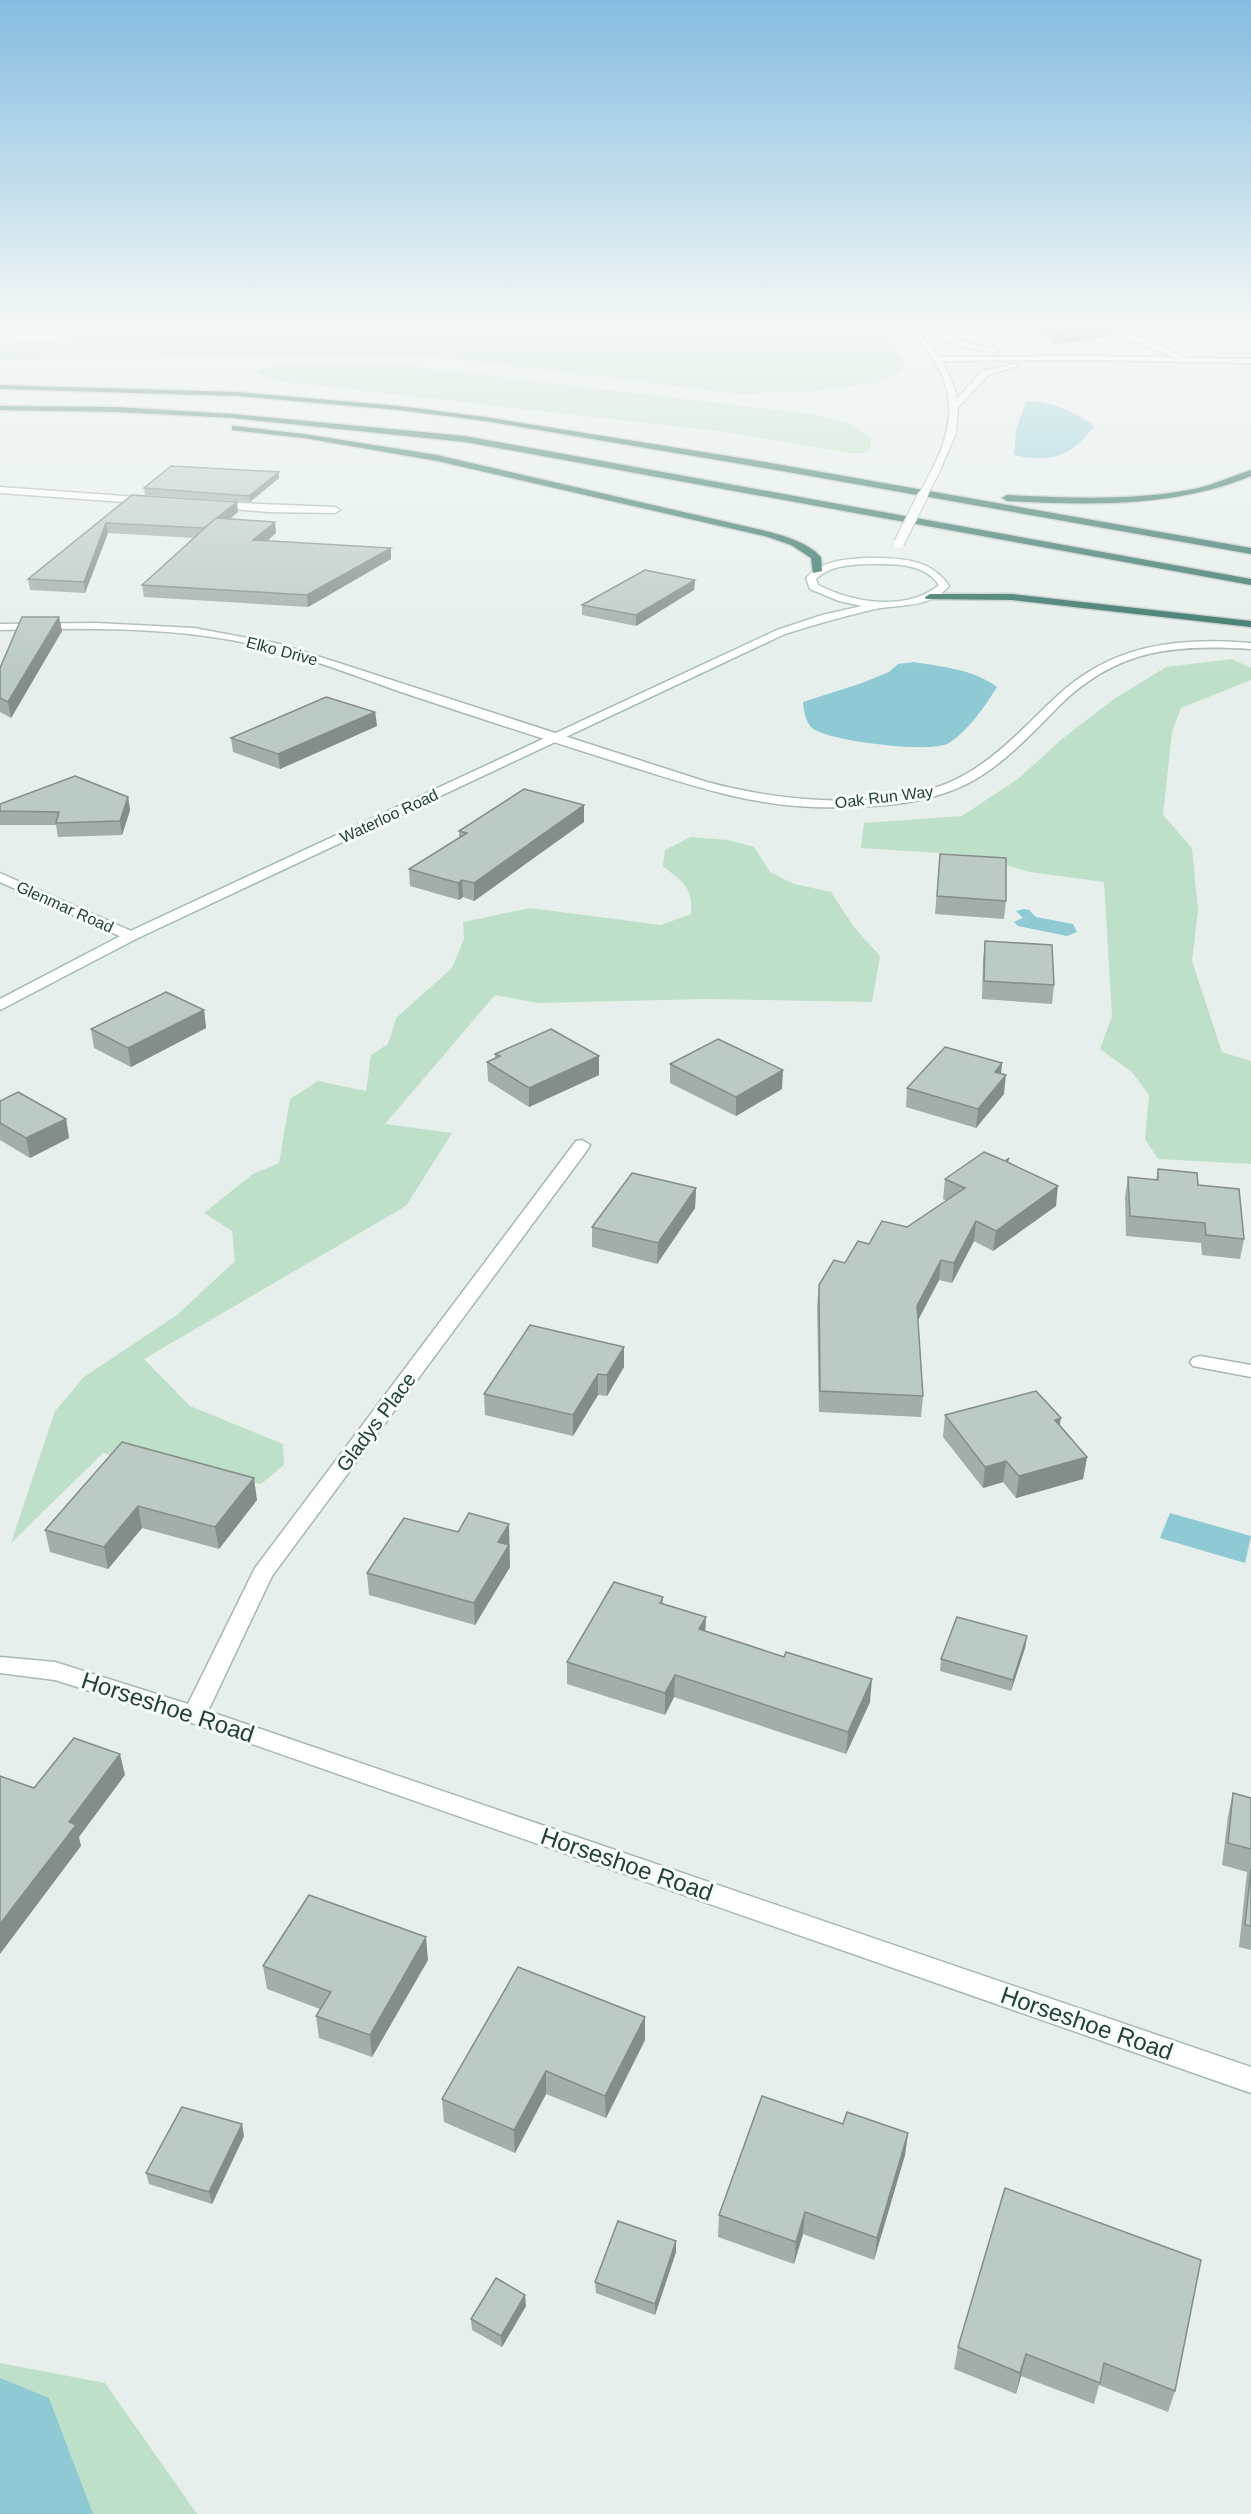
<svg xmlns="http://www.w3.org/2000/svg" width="1251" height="2514" viewBox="0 0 1251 2514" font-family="Arial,sans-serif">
	<rect width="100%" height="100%" fill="#e6efeb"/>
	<g fill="#bfe0c8">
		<path d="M267,322H867L890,339L905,361L900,372L884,382L814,391L739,394L438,357L332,355L0,360V342L167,333Z"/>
		<path d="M403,365L818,415L851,424L872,438L870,450L863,453H850L725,432L305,384C290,382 265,383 255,370L278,366Z"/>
		<path d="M1232,659L1251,668V680L1181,708L1172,732L1163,815L1192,848L1198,910L1192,961L1222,1052L1251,1061V1164L1158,1159L1145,1139L1149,1095L1132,1072L1100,1049L1112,1016L1104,882L1030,872L971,855L861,848L864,823L962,816L1019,778L1062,739L1114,699L1166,667Z"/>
		<path d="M691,837L728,840L754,847L770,872L794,884L831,892L854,927L880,956L872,1002L705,999L538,1003L495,995L385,1124L452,1133L406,1206L144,1359L190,1406L283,1444L284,1465L261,1484L103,1453L11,1543L55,1411L84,1377L177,1315L235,1261L232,1231L204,1213L253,1174L279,1163L290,1099L318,1081L366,1091L371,1055L388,1044L396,1018L452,968L464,939L463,922L530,908L661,925L691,914C693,886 683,883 663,866L665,850Z"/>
		<path d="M0,2363L105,2383L197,2514H0Z"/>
	</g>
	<g fill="#8ec9d4">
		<path d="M1026,402C1048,399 1076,413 1094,426C1071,457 1052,463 1014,455L1016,430Z"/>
		<path d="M914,662C943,667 973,669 997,687C985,706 968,731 949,743C932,754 827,741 812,728C805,721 804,711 803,702L862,683L889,672L898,664Z"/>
		<path d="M1024,909L1029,910L1036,917L1073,924L1077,932L1067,936L1018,926L1014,922L1023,918L1016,911Z"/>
		<path d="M1170,1513L1251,1536L1245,1563L1160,1538Z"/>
	</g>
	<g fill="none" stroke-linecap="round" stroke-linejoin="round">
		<path fill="#8ec9d4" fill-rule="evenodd" d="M0,2378L49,2398L93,2514H0Z"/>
		<g stroke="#a8b8b2" stroke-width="3">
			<g id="street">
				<path d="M145,322H193L190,324L0,332V328Z"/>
				<path d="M1079,322H1088L1148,340L1189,359L1182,361L1142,344Z"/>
				<path d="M1118,322H1137L1251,335V339L1121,324Z"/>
				<path d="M0,487L151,498L156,501L151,504L0,493Z"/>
				<path d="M214,502L335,507L340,510L335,513L268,512L211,507V503Z"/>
				<path d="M97,623L194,628L280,644L707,782C780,802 898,814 966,774C1001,754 1027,724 1056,697C1112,644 1177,637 1251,643V649C1175,644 1117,649 1060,705C1034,731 1008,760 976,779C928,807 867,808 813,807C748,805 687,784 626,765C549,741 473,716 398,691C356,676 315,660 272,649C183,626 91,628 0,630V624Z"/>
				<path d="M0,873L136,933L138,936L136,939H126L0,882Z"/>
				<path d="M582,1140L590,1145L588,1149L272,1576L208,1711L1251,2067V2093L186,1721L55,1680L0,1673V1657L55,1662L188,1704L255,1568L576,1141Z"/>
				<path d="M1200,1356L1251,1365V1377L1193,1366L1190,1362L1193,1358Z"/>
			</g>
		</g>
		<g stroke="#a4bbb3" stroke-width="3">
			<g id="secondary">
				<path d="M906,322H915L969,343L999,350L995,352L964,347L913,326L939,357L1089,356L1251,359V363L1089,360L942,361L953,384L957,399L982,371L1014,364L1018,366L988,375L958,407L956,433L940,470L936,473L932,470C962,410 953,374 906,326Z"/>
				<path d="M868,558C898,558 931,558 949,586C928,610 899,603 871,610C841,617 813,625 785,634L136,939L0,1010V999L126,933L777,630L822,615L862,606L839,601L810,589L806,578C822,560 846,559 868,558ZM868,564C892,564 924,562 939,585C907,612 853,603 818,585L816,579C831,565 849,565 868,564Z"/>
			</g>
		</g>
		<g stroke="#c2cac8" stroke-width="3">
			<g id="highway">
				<path d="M0,385L237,392L399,406L485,417L753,460L1251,548V554L753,466L485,421L399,410L237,396L0,389Z"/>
				<path d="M0,406L117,407L233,414L465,436L1251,579V585L465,442L233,418L117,412L0,410Z"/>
				<path d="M235,426L304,434L437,455L770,532C788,537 808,543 821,557L822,571L813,573L811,558L791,545L768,537L437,461L304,438L232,430V426Z"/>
				<path d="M1251,470V476C1174,508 1089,505 1007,501L1002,498L1007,495C1069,498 1133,501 1194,489C1214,485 1232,476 1251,470Z"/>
				<path d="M930,594H1012L1251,621V627L1012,600L926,599L925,597Z"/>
			</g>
		</g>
		<use href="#street" fill="#fff" fill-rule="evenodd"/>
		<use href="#secondary" fill="#fff" fill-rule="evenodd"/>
		<use href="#highway" fill="#2f6f62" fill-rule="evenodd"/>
		<g stroke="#a4bbb3" stroke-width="10" stroke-linecap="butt">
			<path id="secondary-bridge-far1" d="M922,497L936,470"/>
		</g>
		<g stroke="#a4bbb3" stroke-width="12" stroke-linecap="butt">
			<path id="secondary-bridge" d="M899,543L923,495"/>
		</g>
		<use href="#secondary-bridge-far1" stroke="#fff" stroke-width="8"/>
		<use href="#secondary-bridge" stroke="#fff" stroke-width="10"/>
	</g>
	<g fill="#a1aea9">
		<path d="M47,322H96L47,324Z"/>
		<path d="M994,322H1154L1153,330L1133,333L1113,327L1112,336L1053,345L1052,340Z"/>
		<path d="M1155,322H1209L1185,325Z"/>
		<path d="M279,478L250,502L145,495L144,488Z"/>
		<path d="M132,495L238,512L230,519L276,533L267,541L391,559L308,607L144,597L142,585L194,538L108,533L85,593L30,590L28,579Z"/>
		<path d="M695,580L694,590L636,626L582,615V605Z"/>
		<path d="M59,617L62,631L11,718L0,712V668Z"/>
		<path d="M375,712L377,726L280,769L233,752L231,738Z"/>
		<path d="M128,797L130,810L122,835L58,837L56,825H0V804Z"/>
		<path d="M584,805V822L474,901L463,897L459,900L410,886L409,869L459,838V831Z"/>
		<path d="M940,854L1006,901L1004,919L935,914Z"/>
		<path d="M985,941L1054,985L1052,1004L982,999L983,959Z"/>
		<path d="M204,1010L206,1028L131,1067L94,1048L91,1029Z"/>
		<path d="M495,1054L599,1056V1075L529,1107L488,1081L487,1062L495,1058Z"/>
		<path d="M1002,1063L1001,1074L1004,1094L976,1128L906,1107L907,1088Z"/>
		<path d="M670,1064L782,1089L736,1116L670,1083Z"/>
		<path d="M0,1101L66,1119L69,1138L30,1158L0,1140Z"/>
		<path d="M1009,1158L1008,1163L1056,1206L993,1251L974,1241L952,1283L939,1280L918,1320L923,1396L921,1417L819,1412L817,1306L819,1285L869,1244L907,1227L947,1201L943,1199L945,1179L1005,1161Z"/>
		<path d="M1158,1169L1198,1185L1244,1239L1240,1259L1202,1255L1201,1243L1126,1236L1125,1197L1128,1177L1156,1180Z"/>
		<path d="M696,1188L695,1208L657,1264L592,1247V1227Z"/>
		<path d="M624,1367L607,1396L598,1395L573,1436L485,1415L484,1394Z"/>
		<path d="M945,1415L1060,1425L1087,1457L1083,1479L1016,1498L1003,1482L983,1488L943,1437Z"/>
		<path d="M122,1442L257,1500L219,1549L142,1528L108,1569L50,1552L45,1530Z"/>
		<path d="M510,1546L509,1548L510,1567L475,1625L369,1595L367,1573Z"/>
		<path d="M663,1597V1604L706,1631L870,1702L846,1754L674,1697L665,1715L567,1684V1662Z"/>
		<path d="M1027,1636L1025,1648L1011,1691L940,1671L941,1659Z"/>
		<path d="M1233,1793L1251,1798V1950L1239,1947L1247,1872L1222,1865L1228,1816Z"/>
		<path d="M428,1960L372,2057L319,2038L316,2016L320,2009L267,1989L263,1966Z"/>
		<path d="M645,2017V2040L606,2118L546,2094L515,2153L444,2122L442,2099Z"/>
		<path d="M843,2124L908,2133L905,2155L874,2260L803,2234L794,2264L718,2237L719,2215Z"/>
		<path d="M244,2136L212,2204L149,2184L146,2173Z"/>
		<path d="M1005,2188L1175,2391L1168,2412L1099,2385L1094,2404L1021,2376L1016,2394L954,2369L958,2347Z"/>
		<path d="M676,2252L655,2315L596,2293L595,2282Z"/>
		<path d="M526,2306L502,2347L472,2330L471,2319Z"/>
	</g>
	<g fill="#838d89">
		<path d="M1114,322L1112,336L1053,345L1055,330Z"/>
		<path d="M1134,322H1154L1153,330L1133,333Z"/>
		<path d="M1186,322H1209L1185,325Z"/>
		<path d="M279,472V478L250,502L249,496Z"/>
		<path d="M237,502L238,512L205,539L204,528Z"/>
		<path d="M275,522L276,533L254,552L253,540Z"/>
		<path d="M106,523L108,533L85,593L84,582Z"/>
		<path d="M391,548V559L308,607L307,595Z"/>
		<path d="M695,580L694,590L636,626V615Z"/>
		<path d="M59,617L62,631L11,718L8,702Z"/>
		<path d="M375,712L377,726L280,769L278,754Z"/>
		<path d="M128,797L130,810L122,835L120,821Z"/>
		<path d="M584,805V822L474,901V883Z"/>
		<path d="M462,880L463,897L459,900L458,883Z"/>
		<path d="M204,1010L206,1028L131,1067L128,1048Z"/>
		<path d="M599,1056V1075L529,1107V1088Z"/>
		<path d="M1002,1063L1000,1082L1006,1075L1004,1094L976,1128L978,1109L995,1072Z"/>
		<path d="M783,1070L782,1089L736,1116V1097Z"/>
		<path d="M66,1119L69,1138L30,1158L26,1138Z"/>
		<path d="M1058,1186L1056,1206L993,1251L996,1231Z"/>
		<path d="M696,1188L695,1208L657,1264L658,1243Z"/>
		<path d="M976,1221L974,1241L952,1283L954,1263Z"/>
		<path d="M941,1260L939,1280L915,1326L917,1306Z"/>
		<path d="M624,1347V1367L607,1396V1375Z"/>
		<path d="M598,1374V1395L573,1436V1415Z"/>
		<path d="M1061,1418L1057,1440L1055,1420Z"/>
		<path d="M1087,1457L1083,1479L1016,1498L1019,1476Z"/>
		<path d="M1006,1461L1003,1482L983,1488L985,1467Z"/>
		<path d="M254,1478L257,1500L219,1549L215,1527Z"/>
		<path d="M138,1506L142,1528L108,1569L104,1547Z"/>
		<path d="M509,1524L510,1567L475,1625L474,1603L498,1542Z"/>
		<path d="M706,1617L705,1639L699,1629Z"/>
		<path d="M1027,1636L1025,1648L1011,1691L1013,1680Z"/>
		<path d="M675,1675L674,1697L665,1715V1693Z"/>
		<path d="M872,1679L870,1702L846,1754L848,1732Z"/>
		<path d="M120,1754L125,1775L79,1837L81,1846L0,1954V1924L69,1822Z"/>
		<path d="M426,1937L428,1960L372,2057L370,2035Z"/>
		<path d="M645,2017V2040L606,2118L605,2096Z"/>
		<path d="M546,2071V2094L515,2153L514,2130Z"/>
		<path d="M242,2124L244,2136L212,2204L209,2192Z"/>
		<path d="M908,2133L905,2155L874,2260L877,2238Z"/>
		<path d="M805,2212L803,2234L794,2264L796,2242Z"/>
		<path d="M676,2241V2252L655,2315V2304Z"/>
		<path d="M525,2295L526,2306L502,2347L501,2336Z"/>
		<path d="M1026,2354L1021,2376L1016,2394L1020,2373Z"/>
	</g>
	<g fill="#bbcac4" stroke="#838d89" stroke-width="1.5">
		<path d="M1040,322H1114L1055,330L1054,326Z"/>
		<path d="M171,466L279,472L249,496L144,488Z"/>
		<path d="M132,495L237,502L204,528L106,523L84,582L28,579Z"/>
		<path d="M216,518L275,522L253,540L391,548L307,595L142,585Z"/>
		<path d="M645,570L695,580L636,615L582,605Z"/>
		<path d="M22,617H59L8,702L0,698V668Z"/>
		<path d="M326,697L375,712L278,754L231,738Z"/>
		<path d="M75,776L128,797L120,821L56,823L59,812L0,811V804Z"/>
		<path d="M524,789L584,805L474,883L462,880L458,883L409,869L467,833L459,831Z"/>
		<path d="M940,854L1006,858V901L937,896Z"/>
		<path d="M985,941L1052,945L1054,985L984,981Z"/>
		<path d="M166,992L204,1010L128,1048L91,1029Z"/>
		<path d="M551,1029L599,1056L529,1088L487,1062L500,1056L495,1054Z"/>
		<path d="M718,1039L783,1070L736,1097L670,1064Z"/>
		<path d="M945,1047L1002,1063L995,1072L1006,1075L978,1109L907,1088Z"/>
		<path d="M18,1092L66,1119L26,1138L0,1123V1101Z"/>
		<path d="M984,1152L1005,1161L1009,1158L1007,1162L1058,1186L996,1231L976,1221L954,1263L941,1260L917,1306L923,1396L820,1391L819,1285L834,1260L845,1263L858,1241L869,1244L882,1221L907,1227L965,1188L945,1179Z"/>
		<path d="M1158,1169L1197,1173L1198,1185L1239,1189L1244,1239L1206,1235L1205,1223L1130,1216L1128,1177L1158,1180Z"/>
		<path d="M632,1173L696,1188L658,1243L592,1227Z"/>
		<path d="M530,1325L624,1347L607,1375L598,1374L573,1415L484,1394Z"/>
		<path d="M1036,1391L1061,1418L1055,1420L1087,1457L1019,1476L1006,1461L985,1467L945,1415Z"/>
		<path d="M122,1442L254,1478L215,1527L138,1506L104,1547L45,1530Z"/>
		<path d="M469,1513L509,1524L498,1542L509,1545L474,1603L367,1573L404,1518L458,1532Z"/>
		<path d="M614,1582L663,1597L660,1603L706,1617L699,1629L784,1657L786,1652L872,1679L848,1732L675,1675L665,1693L567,1662Z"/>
		<path d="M957,1617L1027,1636L1013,1680L941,1659Z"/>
		<path d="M74,1738L120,1754L69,1822L76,1825L0,1924V1776L34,1788Z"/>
		<path d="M1233,1793L1251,1798V1849L1228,1843Z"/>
		<path d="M1251,1869V1926L1245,1925Z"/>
		<path d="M309,1895L426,1937L370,2035L316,2016L331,1992L263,1966Z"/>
		<path d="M518,1967L645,2017L605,2096L546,2071L514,2130L442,2099Z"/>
		<path d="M762,2096L843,2124L847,2112L908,2133L877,2238L805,2212L796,2242L719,2215Z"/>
		<path d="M182,2107L242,2124L209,2192L146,2173Z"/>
		<path d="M1005,2188L1201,2260L1175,2391L1104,2363L1100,2383L1026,2354L1020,2373L958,2347Z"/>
		<path d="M618,2221L676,2241L655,2304L595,2282Z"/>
		<path d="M496,2278L525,2295L501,2336L471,2319Z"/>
	</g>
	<linearGradient id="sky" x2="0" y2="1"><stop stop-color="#84bce0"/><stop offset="0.48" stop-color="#f4f8f6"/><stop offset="1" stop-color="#f4f8f6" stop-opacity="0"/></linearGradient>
	<rect width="1251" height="674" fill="url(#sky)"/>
	<g text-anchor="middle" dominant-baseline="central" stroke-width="6" stroke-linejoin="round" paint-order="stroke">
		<g font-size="16" fill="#24423a" stroke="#f7fbf9">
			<text transform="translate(282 651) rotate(15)">Elko Drive</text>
			<text transform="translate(884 797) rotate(-7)">Oak Run Way</text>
			<text transform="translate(389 816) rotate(-25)">Waterloo Road</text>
			<text transform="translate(65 907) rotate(24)">Glenmar Road</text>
		</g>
		<g font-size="20" fill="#24423a" stroke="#f7fbf9">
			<text transform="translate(376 1422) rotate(-53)">Gladys Place</text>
		</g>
		<g font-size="24" fill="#24423a" stroke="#f7fbf9">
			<text transform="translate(168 1707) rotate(18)">Horseshoe Road</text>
			<text transform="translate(627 1864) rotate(19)">Horseshoe Road</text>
			<text transform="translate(1087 2023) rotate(19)">Horseshoe Road</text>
		</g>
	</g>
</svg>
